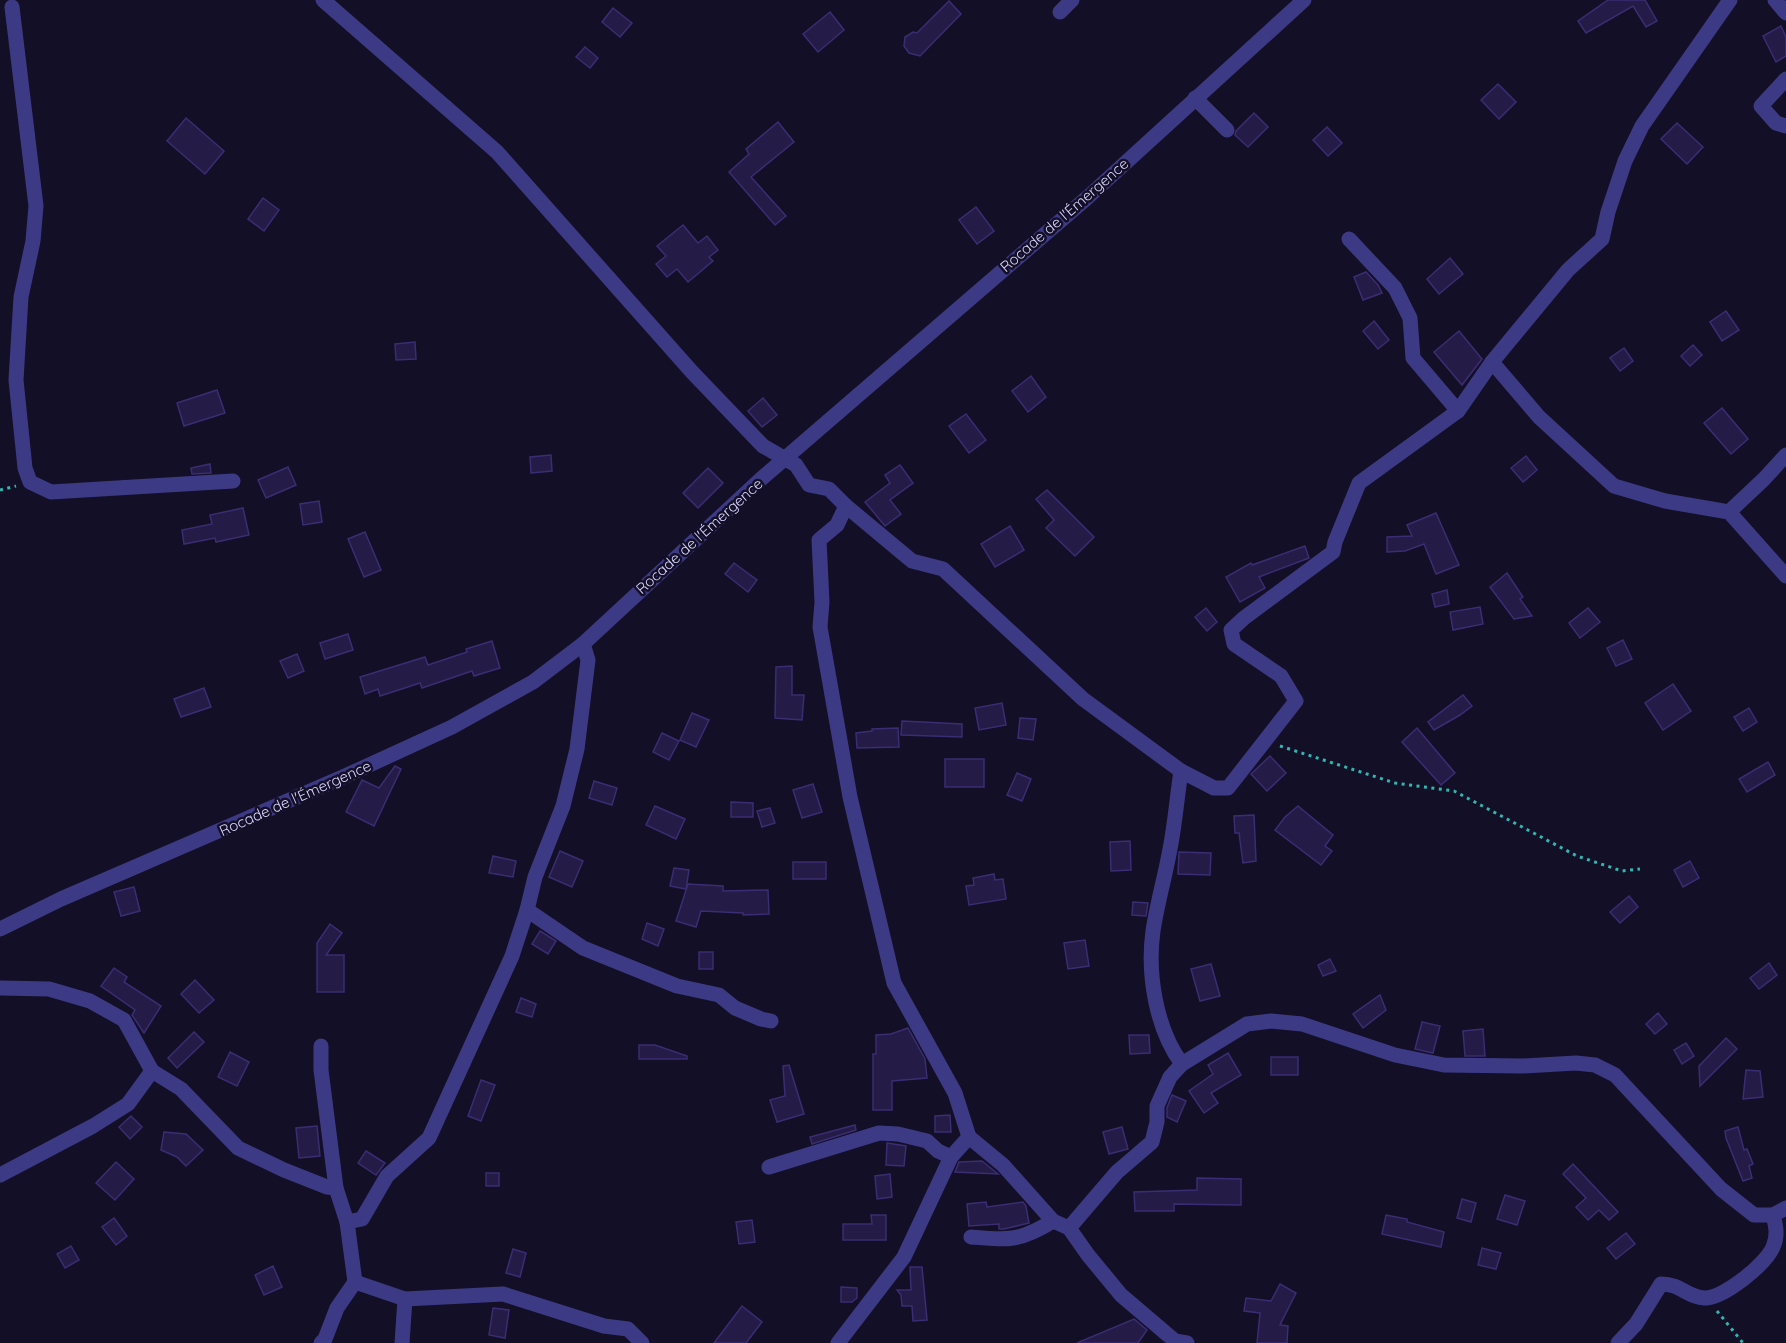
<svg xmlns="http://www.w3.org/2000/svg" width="1786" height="1343" viewBox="0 0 1786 1343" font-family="Quicksand,sans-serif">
	<rect width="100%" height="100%" fill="#130f26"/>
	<g fill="#241b47" stroke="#3b2d73" stroke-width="1.5">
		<path d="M1608,0H1645L1657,21L1646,27L1633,6L1586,33L1578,21Z"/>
		<path d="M949,1L961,14L920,56L909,53L904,46L905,37L913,32L917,33Z"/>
		<path d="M613,8L632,23L620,37L602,22Z"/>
		<path d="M830,12L844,30L818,52L803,34Z"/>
		<path d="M1781,26L1786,37V56L1776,62L1763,36Z"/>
		<path d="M585,47L598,58L590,68L576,57Z"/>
		<path d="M1498,84L1516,102L1499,119L1481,100Z"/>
		<path d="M1254,113L1268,127L1248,147L1235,135L1236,131Z"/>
		<path d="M186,118L224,151L205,174L167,141Z"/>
		<path d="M778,122L794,142L751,177L786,216L775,225L729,172L749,154L746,149Z"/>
		<path d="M1677,123L1703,147L1687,164L1661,139Z"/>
		<path d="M1327,127L1342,143L1328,156L1313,140Z"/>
		<path d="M263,198L279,210L264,231L248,219Z"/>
		<path d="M976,207L994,231L977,244L959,220Z"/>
		<path d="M683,225L698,243L707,236L718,250L709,257L713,261L688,282L677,269L667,277L656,264L666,256L657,246Z"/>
		<path d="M1450,258L1463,274L1439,294L1427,279Z"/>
		<path d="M1366,272L1378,285L1382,293L1363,300L1354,277Z"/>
		<path d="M1726,311L1739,330L1722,341L1710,322Z"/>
		<path d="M1374,321L1389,340L1378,349L1363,331Z"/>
		<path d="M1459,331L1482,359L1462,385L1434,352Z"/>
		<path d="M415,342L416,359L396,360L395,344Z"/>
		<path d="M1693,345L1702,355L1690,366L1681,356Z"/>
		<path d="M1624,348L1633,361L1620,371L1610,358Z"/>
		<path d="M1031,376L1046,397L1028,412L1012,391Z"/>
		<path d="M217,390L225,413L184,426L177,403Z"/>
		<path d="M763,398L777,415L762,427L748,411Z"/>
		<path d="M1722,408L1748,439L1731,454L1704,423Z"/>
		<path d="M966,414L986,440L969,453L949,426Z"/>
		<path d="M551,455L552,471L531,473L530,457Z"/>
		<path d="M1526,456L1537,470L1523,482L1511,468Z"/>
		<path d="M210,464L211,473L192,474L191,468Z"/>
		<path d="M900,465L913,483L890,500L901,514L885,526L865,502L890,483L885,475Z"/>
		<path d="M288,467L296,485L266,498L258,480Z"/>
		<path d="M708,468L723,483L698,508L683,493Z"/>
		<path d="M1047,490L1094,537L1075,556L1046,528L1054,520L1036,499Z"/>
		<path d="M319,501L322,522L303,525L300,504Z"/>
		<path d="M243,508L249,535L216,542L215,538L184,544L182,530L212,524L210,515Z"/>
		<path d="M1436,513L1459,565L1436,574L1424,544L1405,551L1387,552V537L1412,536L1407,525Z"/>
		<path d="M1010,526L1024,550L995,567L981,544Z"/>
		<path d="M365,532L381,570L364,577L348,539Z"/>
		<path d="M1305,546L1309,558L1259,577L1265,588L1240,602L1226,577L1251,563L1252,565Z"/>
		<path d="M734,563L757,580L748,592L725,574Z"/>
		<path d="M1507,573L1523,597L1520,599L1532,616L1514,619L1490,587Z"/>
		<path d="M1447,590L1449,604L1435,607L1432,594Z"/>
		<path d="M1480,607L1483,624L1453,630L1450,612Z"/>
		<path d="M1206,608L1217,622L1207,631L1195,617Z"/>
		<path d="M1588,608L1600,622L1580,638L1569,623Z"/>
		<path d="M348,634L353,650L325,659L320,643Z"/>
		<path d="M1623,640L1632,659L1616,666L1607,648Z"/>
		<path d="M492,641L500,668L474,676L472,671L422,688L420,683L380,696L378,689L365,694L360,677L425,657L428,665L467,652L466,649Z"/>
		<path d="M297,654L304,671L288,678L280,661Z"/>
		<path d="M792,666V695H804L802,720L775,718L776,667Z"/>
		<path d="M1673,684L1691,711L1663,730L1645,703Z"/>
		<path d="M204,688L211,707L181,717L174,699Z"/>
		<path d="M1463,695L1472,706L1460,715L1434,730L1428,722Z"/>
		<path d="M1002,703L1006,725L979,730L975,708Z"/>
		<path d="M1749,708L1757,722L1743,731L1734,717Z"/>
		<path d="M692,713L709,720L696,747L680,740Z"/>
		<path d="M1020,718L1036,719L1033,740L1018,738Z"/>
		<path d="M902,721L962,724V737L901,735Z"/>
		<path d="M898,728L899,747L857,748L856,733L872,731V729Z"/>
		<path d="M1417,728L1455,773L1441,785L1402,742Z"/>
		<path d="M662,733L679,741L669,760L653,752Z"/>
		<path d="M1270,756L1286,773L1267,791L1251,774Z"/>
		<rect x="945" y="759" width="39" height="28"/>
		<path d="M1768,762L1775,775L1747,792L1739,779Z"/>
		<path d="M395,766L401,769L374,826L346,812L362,780L379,788Z"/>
		<path d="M1017,773L1031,779L1022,801L1007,795Z"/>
		<path d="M594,781L617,788L612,805L589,798Z"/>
		<path d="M813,784L822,812L802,818L793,790Z"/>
		<path d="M731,802L753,803V817H731Z"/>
		<path d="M655,806L685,819L676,839L646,825Z"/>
		<path d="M1298,806L1333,835L1325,846L1332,851L1321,865L1275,830L1285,817Z"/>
		<path d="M770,808L775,823L762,827L757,811Z"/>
		<path d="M1254,815L1256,861L1243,863L1239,833H1235L1234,816Z"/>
		<path d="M1130,841L1131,870L1111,871L1110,842Z"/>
		<path d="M560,851L583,861L572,887L549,877Z"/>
		<path d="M1179,852L1211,853L1210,875L1178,874Z"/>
		<path d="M493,856L516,861L513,877L489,873Z"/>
		<path d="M1690,861L1699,878L1683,887L1674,870Z"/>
		<rect x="793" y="862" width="33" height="17"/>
		<path d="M674,868L689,870L686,889L670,886Z"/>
		<path d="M994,874L995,880L1003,879L1006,899L969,905L966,886L974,885L973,878Z"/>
		<path d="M688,884L723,886V891L768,890L769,914L743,915V913L701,911L696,927L676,921Z"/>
		<path d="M134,887L140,911L121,916L114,892Z"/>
		<path d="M1629,896L1638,907L1620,923L1610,912Z"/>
		<path d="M1133,902L1148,903L1146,916L1132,915Z"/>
		<path d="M647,923L664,929L658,946L642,939Z"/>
		<path d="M330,924L342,933L326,955H344V992H317V943Z"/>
		<path d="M540,931L556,941L548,954L532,944Z"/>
		<path d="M1085,940L1089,966L1068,969L1064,943Z"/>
		<rect x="699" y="952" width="14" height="17"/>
		<path d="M1330,959L1336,971L1323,976L1318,965Z"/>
		<path d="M1769,963L1777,975L1759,989L1750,978Z"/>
		<path d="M1211,964L1220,996L1200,1001L1191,969Z"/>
		<path d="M114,968L127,977L124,982L161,1006L144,1033L132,1015L135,1010L101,986Z"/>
		<path d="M195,980L214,1000L199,1013L181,994Z"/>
		<path d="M1380,995L1386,1010L1363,1028L1353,1014Z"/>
		<path d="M521,998L536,1004L532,1017L516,1012Z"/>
		<path d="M1658,1013L1667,1024L1655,1034L1646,1024Z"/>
		<path d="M1422,1022L1440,1026L1433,1053L1415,1049Z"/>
		<path d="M908,1028L925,1059L927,1078L892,1081V1110H873V1054H876V1035L891,1034Z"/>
		<path d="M1483,1029L1485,1056H1465L1463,1031Z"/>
		<path d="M194,1032L204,1042L177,1068L168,1058Z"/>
		<path d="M1129,1035H1149L1150,1053L1130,1054Z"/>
		<path d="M1726,1038L1737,1049L1700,1086L1699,1066Z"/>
		<path d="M1686,1043L1694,1056L1682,1064L1674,1050Z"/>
		<path d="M639,1045H655L687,1056V1059H639Z"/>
		<path d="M230,1052L249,1062L237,1086L218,1077Z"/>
		<path d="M1228,1053L1241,1075L1211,1093L1218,1103L1204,1113L1189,1091L1213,1074L1208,1065Z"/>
		<rect x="1271" y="1057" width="27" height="18"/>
		<path d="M789,1065L804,1114L777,1122L770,1100L785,1096L783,1066Z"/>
		<path d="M1746,1070L1760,1071L1763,1097L1743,1099Z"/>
		<path d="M481,1080L495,1085L481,1121L468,1116Z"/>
		<path d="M1172,1095L1186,1101L1177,1122L1167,1117V1108Z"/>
		<path d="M950,1115L951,1132H935V1116Z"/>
		<path d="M131,1116L142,1127L130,1139L119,1127Z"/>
		<path d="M855,1125L856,1130L812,1144L810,1137Z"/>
		<path d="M317,1126L320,1156L299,1158L296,1128Z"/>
		<path d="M1122,1127L1128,1149L1109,1154L1103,1132Z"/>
		<path d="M1738,1127L1744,1150L1747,1149L1753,1164L1749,1166L1752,1178L1743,1181L1726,1138L1725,1131Z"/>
		<path d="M164,1132L186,1134L203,1150L186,1166L177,1157L161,1150Z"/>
		<path d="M887,1143L906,1146L904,1166L886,1165Z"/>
		<path d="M366,1151L385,1163L376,1175L358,1163Z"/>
		<path d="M982,1161L998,1174L955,1172L959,1162Z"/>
		<path d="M116,1162L134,1179L115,1200L96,1183Z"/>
		<path d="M1573,1164L1618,1212L1609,1220L1599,1210L1588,1220L1576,1207L1586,1198L1563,1174Z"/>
		<rect x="486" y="1173" width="13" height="13"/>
		<path d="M890,1174L892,1197L877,1199L875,1176Z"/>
		<path d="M1197,1178L1241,1179V1205L1174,1204V1211H1135L1134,1192L1197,1190Z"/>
		<path d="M1505,1195L1525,1201L1517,1225L1497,1219Z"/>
		<path d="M1462,1199L1476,1203L1471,1222L1457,1218Z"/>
		<path d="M986,1202L987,1207L1023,1202L1026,1206L1029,1223L1004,1229H999V1224L969,1226L967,1204Z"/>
		<path d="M871,1215H886V1240H843V1224H872Z"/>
		<path d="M1386,1215L1407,1219V1222L1444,1232L1441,1247L1382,1234Z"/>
		<path d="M114,1218L127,1236L116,1245L102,1227Z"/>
		<path d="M752,1220L755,1242L739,1244L736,1222Z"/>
		<path d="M1626,1233L1635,1244L1616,1259L1607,1248Z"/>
		<path d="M71,1246L79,1260L65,1268L57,1254Z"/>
		<path d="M1482,1248L1501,1253L1496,1269L1478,1265Z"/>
		<path d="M513,1249L526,1253L520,1277L506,1273Z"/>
		<path d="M273,1266L282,1287L264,1295L255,1275Z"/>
		<path d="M910,1267H922L927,1320L913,1321L912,1306H902L901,1295L897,1290H911Z"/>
		<path d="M1280,1284L1296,1293L1280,1325L1288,1326L1287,1343H1257L1260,1313L1244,1311L1246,1298L1271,1301Z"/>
		<path d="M841,1287L857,1288V1298L852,1302H841Z"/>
		<path d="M742,1306L762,1322L746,1343H714Z"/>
		<path d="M493,1308L509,1310L505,1338L489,1335Z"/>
		<path d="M1134,1319L1147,1330L1138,1343H1077Z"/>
	</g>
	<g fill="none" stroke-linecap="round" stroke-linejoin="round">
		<g stroke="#2fb8b0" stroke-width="3" stroke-dasharray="3 4.5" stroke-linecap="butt">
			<path d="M0,490L16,486"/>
			<path d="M1280,746L1395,783L1454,791L1577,856L1622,871L1640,869"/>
			<path d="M1717,1311L1743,1343"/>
		</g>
		<g stroke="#3d3a85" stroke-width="15">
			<path d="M323,0L497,152L692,372L763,446L796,465L809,485L829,489L846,506L912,561L943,569L1083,699L1181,771L1214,788H1228L1296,701L1281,676L1234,644L1231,630L1244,618L1333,552L1335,542L1359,483L1458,411L1492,362L1568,270L1602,239L1608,212L1625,161L1642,126L1730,0"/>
			<path d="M1775,0L1786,13"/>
			<path d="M12,7L36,206L33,241L21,297L16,380L25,468L30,482L51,492L233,481"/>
			<path d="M1060,12L1072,0"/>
			<path d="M1786,79L1761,106L1776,123L1786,126"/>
			<path d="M1195,98L1227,130"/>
			<path d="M1349,239L1395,288L1410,318L1413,358L1458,411"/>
			<path d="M1492,362L1539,417L1614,486L1665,501L1729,512L1786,576"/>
			<path d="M1729,512L1764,479L1786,455"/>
			<path d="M1181,771C1177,797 1175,824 1170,849C1165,877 1157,904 1153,931C1147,974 1156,1029 1182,1064"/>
			<path d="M527,910L583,948L677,986L719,995L735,1008L761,1019L771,1021"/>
			<path d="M0,929L61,899L343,777L452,727L533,682L583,644L761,479L1088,197L1304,0"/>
			<path d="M0,988L49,989L90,1001L124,1020L152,1071L128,1104L93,1126L0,1175"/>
			<path d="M321,1046V1070L336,1188"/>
			<path d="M152,1071L181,1089L238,1148L284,1170L327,1187L336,1188L347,1222L355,1282L337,1308L325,1339L321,1343"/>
			<path d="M969,1137L1003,1165L1053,1221L1069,1228L1088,1255L1121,1295L1175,1341L1187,1343"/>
			<path d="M769,1167L879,1133L898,1134L927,1141L938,1151L951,1157"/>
			<path d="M347,1222L362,1219L387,1176L429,1138L512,956L527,910L535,877L563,806L577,749L588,660L583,644"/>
			<path d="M1069,1228L1117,1172L1152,1142L1157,1122V1106L1170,1077L1182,1064L1247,1024L1271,1021L1302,1024L1395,1055L1444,1065L1522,1066L1576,1063L1595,1065L1615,1075L1721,1189L1754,1215H1773"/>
			<path d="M971,1237C1008,1240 1019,1242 1053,1221"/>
			<path d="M355,1282L405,1299L503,1294L604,1326L628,1329L642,1343"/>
			<path d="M402,1343L405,1299"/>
			<path d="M838,1343L904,1257L951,1157L969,1137L955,1093L894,983L850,797L820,627L822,602L819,540L837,525L846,506"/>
			<path d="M1618,1343L1636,1324L1661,1284C1682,1284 1686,1297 1704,1298C1723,1299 1766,1264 1773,1247C1778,1236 1776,1226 1773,1215L1786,1208"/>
		</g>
	</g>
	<g text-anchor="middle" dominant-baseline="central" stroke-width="5" stroke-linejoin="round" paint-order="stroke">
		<g font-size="15" fill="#d9d4ff" stroke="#130f26">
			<text transform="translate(1064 215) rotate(-41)">Rocade de l'Émergence</text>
			<text transform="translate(699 536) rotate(-42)">Rocade de l'Émergence</text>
			<text transform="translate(295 798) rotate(-24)">Rocade de l'Émergence</text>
		</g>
	</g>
</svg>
